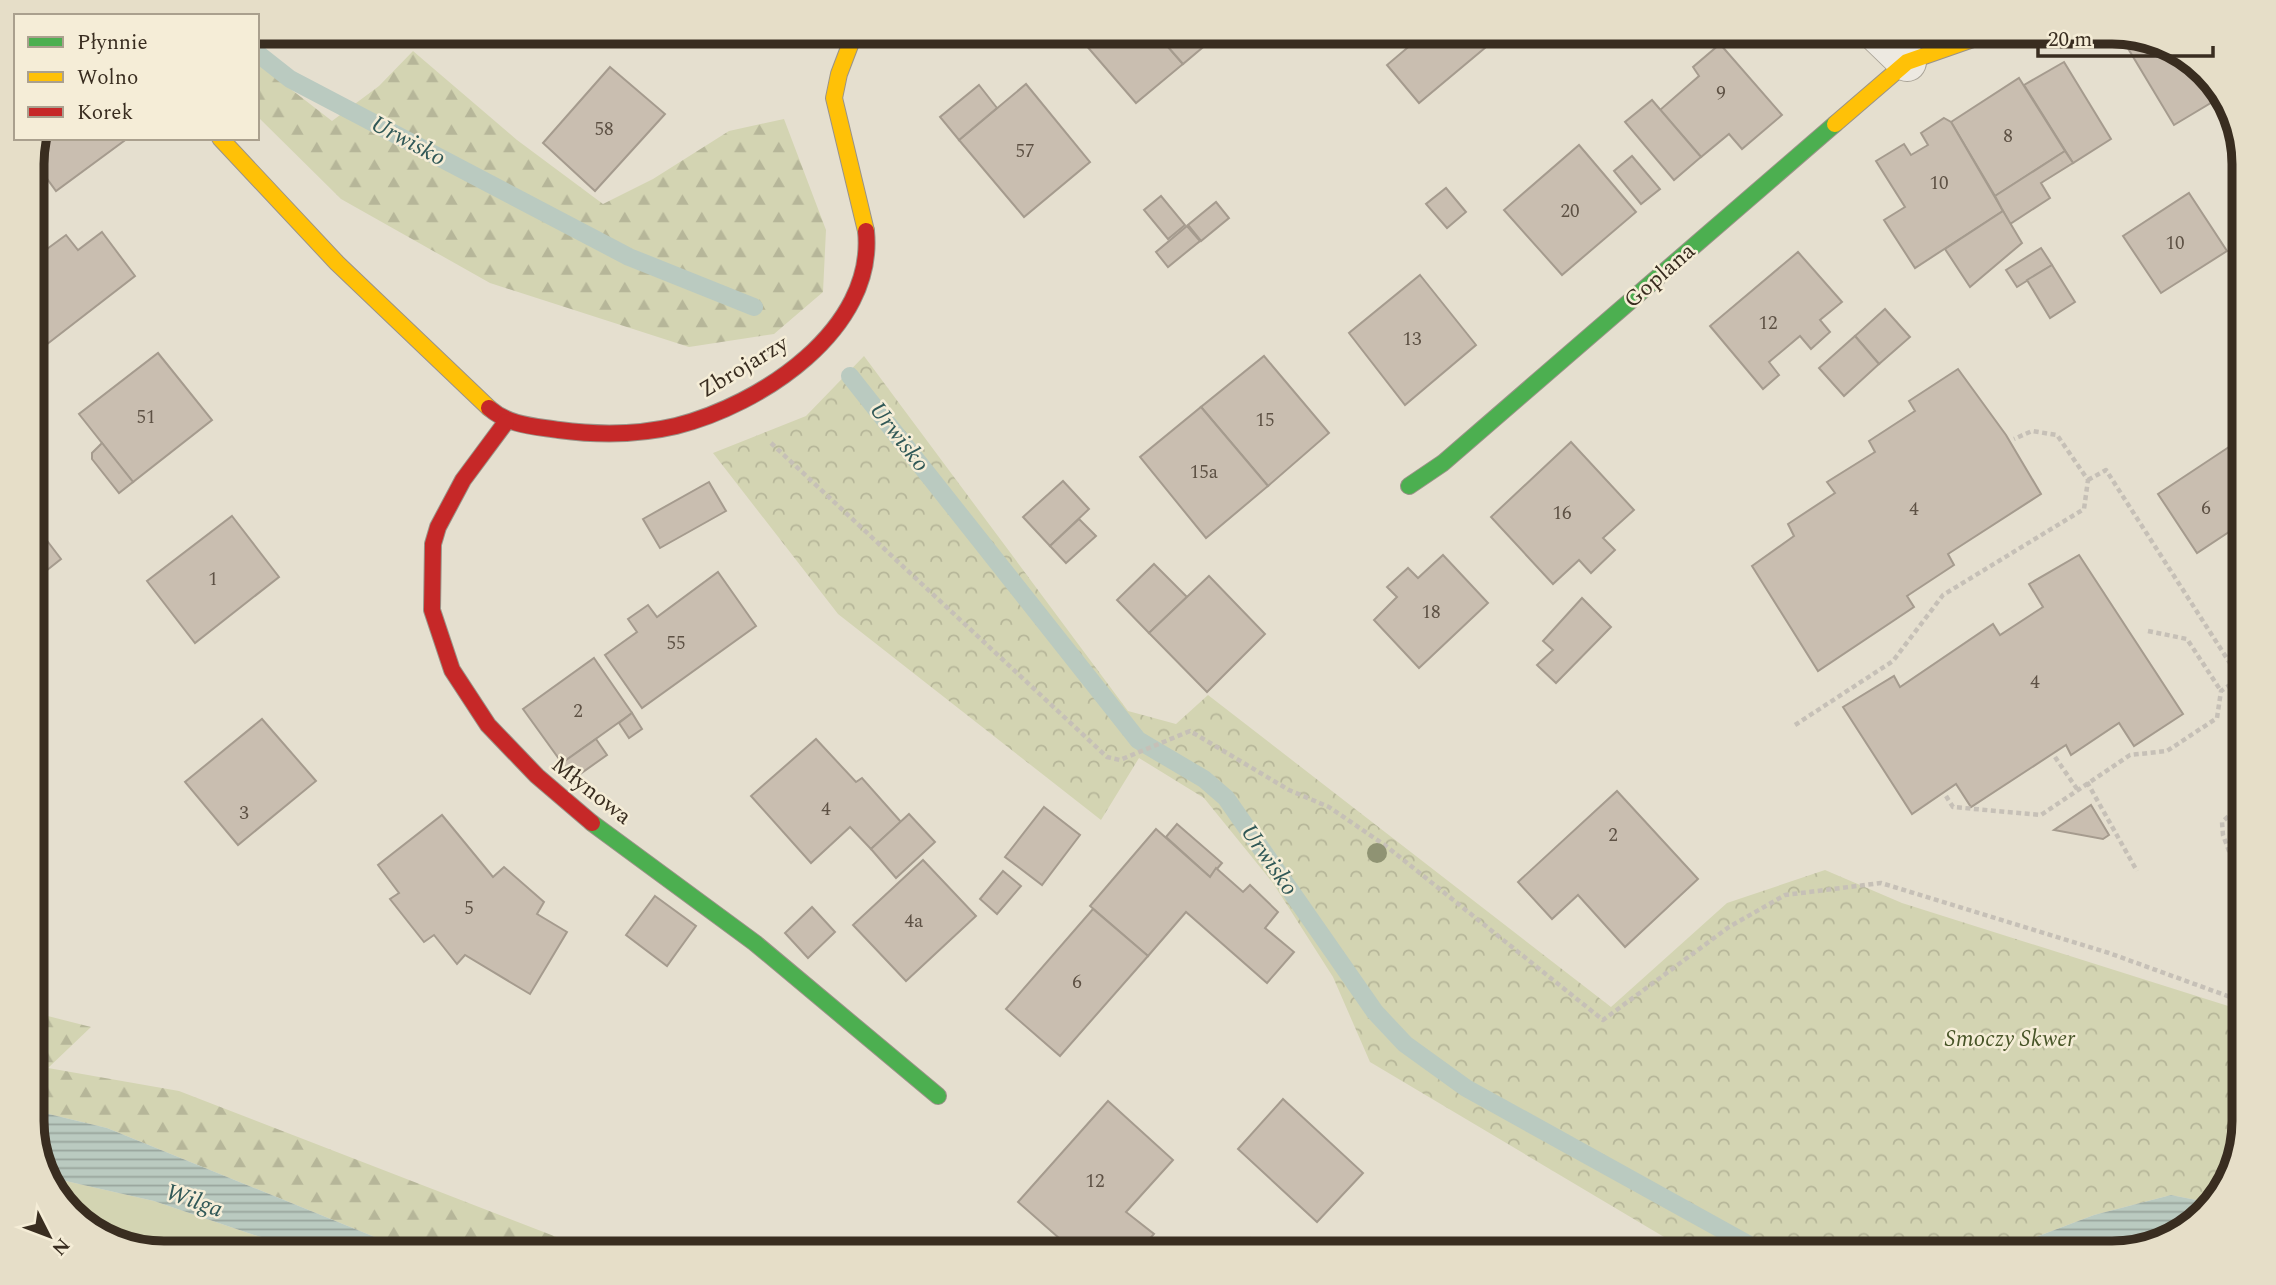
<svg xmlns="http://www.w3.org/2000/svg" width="2276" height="1285" viewBox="0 0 2276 1285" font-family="Spectral,serif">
	<defs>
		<pattern id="forest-firs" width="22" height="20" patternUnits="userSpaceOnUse" patternTransform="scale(1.75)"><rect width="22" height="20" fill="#d3d4b2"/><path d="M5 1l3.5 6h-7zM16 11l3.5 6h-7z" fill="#b6b699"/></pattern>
		<pattern id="park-crowns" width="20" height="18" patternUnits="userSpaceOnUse" patternTransform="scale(1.75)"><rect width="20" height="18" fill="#d3d4b2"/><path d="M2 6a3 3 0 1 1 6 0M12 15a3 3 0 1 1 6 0" fill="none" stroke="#b6b699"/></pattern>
		<pattern id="water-rules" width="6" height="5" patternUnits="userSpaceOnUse" patternTransform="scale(1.75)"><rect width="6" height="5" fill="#bacac0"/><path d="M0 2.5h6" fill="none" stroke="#98a49c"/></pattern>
	</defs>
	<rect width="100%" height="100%" fill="#e5dfcf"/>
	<path fill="#d3d4b2" d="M48,1177L154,1201L254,1235L321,1253C250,1253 167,1265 100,1237C81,1229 54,1195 48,1177Z"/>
	<g fill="url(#forest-firs)">
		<path d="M413,51L517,140L603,204L653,179L729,131L784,119L826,230L823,292L774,334L689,347L490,283L341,199L257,116V63L332,121L379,86Z"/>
		<path d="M32,1012L91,1027L48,1068L179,1091L598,1253H414L107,1128L32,1110Z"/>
	</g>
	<path fill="url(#park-crowns)" d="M864,356L1128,711L1176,724L1208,695L1611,1007L1727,903L1825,870L1902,903L2244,1011V1122L2227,1187L2211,1203L2171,1195L2094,1215L1994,1253H1691L1370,1062L1333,977L1273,883L1204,798L1139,758L1101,820L838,614L713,453L806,416Z"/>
	<g fill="url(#water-rules)">
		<path d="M32,1110L107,1128L414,1253H321L254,1235L154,1201L48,1177L32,1130Z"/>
		<path d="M2171,1195L2211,1203L2179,1236L2113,1253H1994L2094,1215Z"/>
	</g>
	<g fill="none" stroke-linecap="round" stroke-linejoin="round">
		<g stroke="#bacac0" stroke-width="18">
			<path d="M257,53L290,79L629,257L754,307"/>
			<path d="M850,376L1138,740L1204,779L1226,798L1375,1012L1405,1044L1466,1088L1764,1253"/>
		</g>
	</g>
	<g fill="#c9beb0" stroke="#a59b8e" stroke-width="2">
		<path d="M1099,32H1155L1183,64L1136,103L1085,44Z"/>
		<path d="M1155,32H1221L1183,64Z"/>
		<path d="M1426,32H1504L1419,103L1387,65Z"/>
		<path d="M2130,36L2178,49L2224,95L2174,125L2123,40Z"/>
		<path d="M1720,44L1782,115L1742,149L1729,134L1701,157L1660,110L1699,76L1693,67Z"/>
		<path d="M2064,62L2111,139L2073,163L2024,85Z"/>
		<path d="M610,67L665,114L595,191L543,143Z"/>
		<path d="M2019,78L2065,151L1995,196L1951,122Z"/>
		<path d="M1026,84L1090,162L1024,217L959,140Z"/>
		<path d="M979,85L997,108L959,140L940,117Z"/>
		<path d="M1652,100L1701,157L1674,180L1625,122Z"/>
		<path d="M1944,118L1951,122L2003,211L1915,268L1884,220L1905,207L1876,161L1904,144L1911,155L1928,145L1921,133Z"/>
		<path d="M39,138H128L56,191L32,158Z"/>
		<path d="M1579,145L1636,212L1562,275L1504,210Z"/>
		<path d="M2065,151L2073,163L2041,183L2050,198L2010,224L1995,196Z"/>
		<path d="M1632,156L1660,189L1641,204L1614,171Z"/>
		<path d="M1446,188L1466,212L1447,228L1426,204Z"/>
		<path d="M2189,193L2227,251L2161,293L2123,236Z"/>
		<path d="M1161,196L1185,225L1168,239L1144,210Z"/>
		<path d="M1216,202L1229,218L1201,241L1188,225Z"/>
		<path d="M2003,211L2022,243L1970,287L1945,249Z"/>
		<path d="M1187,226L1200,241L1168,267L1156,252Z"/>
		<path d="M102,232L135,276L33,355L32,260L66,235L78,250Z"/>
		<path d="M2041,248L2052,265L2017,287L2006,270Z"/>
		<path d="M1798,252L1842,302L1820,320L1830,332L1811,349L1800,336L1769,362L1779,375L1763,389L1710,326Z"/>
		<path d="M2052,265L2075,302L2050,318L2027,280Z"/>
		<path d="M1420,275L1476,345L1405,405L1349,333Z"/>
		<path d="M1885,309L1910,337L1879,364L1855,336Z"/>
		<path d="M1855,336L1879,364L1844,396L1819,368Z"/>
		<path d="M158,353L212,420L133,482L79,414Z"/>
		<path d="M1264,356L1329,433L1268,486L1201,407Z"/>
		<path d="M1958,369L2006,435L2041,494L1948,554L1954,565L1907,596L1914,607L1818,671L1752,566L1794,536L1788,524L1835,493L1827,482L1875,452L1869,441L1915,411L1909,401Z"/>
		<path d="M1201,407L1268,486L1206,538L1140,457Z"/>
		<path d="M2244,437V522L2197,553L2158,494Z"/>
		<path d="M1571,442L1634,510L1603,538L1615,550L1591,573L1579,560L1553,584L1491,517Z"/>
		<path d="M102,443L133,482L119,493L92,459V453Z"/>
		<path d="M1063,481L1089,509L1050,546L1023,517Z"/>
		<path d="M709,482L726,511L660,548L643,519Z"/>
		<path d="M232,516L279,577L195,643L147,581Z"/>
		<path d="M1079,519L1096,536L1066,563L1050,546Z"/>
		<path d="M32,521L61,559L32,582Z"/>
		<path d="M1443,555L1488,603L1419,668L1374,620L1397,597L1387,587L1408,568L1418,578Z"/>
		<path d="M2079,555L2183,714L2134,746L2119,723L2071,755L2066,745L1971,807L1956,784L1912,814L1843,707L1894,676L1900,687L1993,624L2000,635L2043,607L2029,584Z"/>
		<path d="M1154,564L1187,597L1149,633L1117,600Z"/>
		<path d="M718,572L756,626L642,708L605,655L637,632L628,619L648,605L657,617Z"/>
		<path d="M1209,576L1265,634L1207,692L1149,633Z"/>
		<path d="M1582,598L1611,627L1556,683L1537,665L1553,650L1543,641Z"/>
		<path d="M594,658L632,713L562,763L523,709Z"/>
		<path d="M632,713L642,729L629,738L619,723Z"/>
		<path d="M262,719L316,781L238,845L185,782Z"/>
		<path d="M596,739L607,755L573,779L562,763Z"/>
		<path d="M816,739L856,782L862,778L901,822L871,849L850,827L811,863L751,796Z"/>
		<path d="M1617,791L1698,879L1625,947L1578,895L1552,919L1518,882Z"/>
		<path d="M2091,805L2109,835L2103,839L2054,830Z"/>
		<path d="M1044,807L1080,835L1042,885L1005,857Z"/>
		<path d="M909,814L935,842L896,878L871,849Z"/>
		<path d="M442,815L493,877L504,867L544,902L537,914L567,932L530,994L465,955L457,964L434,935L424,942L390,899L399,893L378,865Z"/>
		<path d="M1177,824L1222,863L1210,877L1166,837Z"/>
		<path d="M1156,829L1210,877L1216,868L1243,892L1250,885L1278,912L1265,928L1294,952L1267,983L1186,912L1148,956L1090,906Z"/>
		<path d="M923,860L976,916L906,981L853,925Z"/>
		<path d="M1003,871L1021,886L997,914L980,899Z"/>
		<path d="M655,896L696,926L667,966L626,935Z"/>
		<path d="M812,907L835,932L808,958L785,933Z"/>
		<path d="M1093,909L1148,956L1060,1056L1006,1009Z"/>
		<path d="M1283,1099L1363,1173L1317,1222L1238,1149Z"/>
		<path d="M1108,1101L1173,1160L1126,1212L1154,1234L1137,1253H1076L1018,1202Z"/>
		<path d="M1251,1238L1272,1253H1239Z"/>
	</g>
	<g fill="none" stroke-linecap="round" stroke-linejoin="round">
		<g stroke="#aaa498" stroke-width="40">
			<path id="street" d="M1876,32L1907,62"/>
		</g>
		<g stroke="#9a9388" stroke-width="18">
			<g id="fast">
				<path d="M1409,486L1443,463L1835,124"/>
				<path d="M592,823L755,943L938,1096"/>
			</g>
		</g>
		<g stroke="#9a9388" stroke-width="18">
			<g id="slow">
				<path d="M855,32L839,74L834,98L866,231"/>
				<path d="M1835,124L1907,62L1993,32"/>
				<path d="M220,138L337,263L489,408"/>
			</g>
		</g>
		<g stroke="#9a9388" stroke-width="18">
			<g id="jam">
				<path d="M489,408C510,426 533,426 559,430C597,435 638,435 676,426C760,405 876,330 866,231"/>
				<path d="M506,422L463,480L438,527L433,544L432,610L452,670L488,725L537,776L592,823"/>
			</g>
		</g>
		<g stroke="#c6c0b7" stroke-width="4.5" stroke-dasharray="5 3.5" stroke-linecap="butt">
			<path d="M771,443L1107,757L1120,760L1190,731L1289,790L1329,807L1386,846L1603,1020L1729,927L1785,895L1881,883L2109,953L2244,1002"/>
			<path d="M2088,480L2106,470L2244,685"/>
			<path d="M2148,631L2187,639L2221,691"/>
			<path d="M1795,725L1893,661L1943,595L2084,509L2088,480L2057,435L2032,431L2014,439"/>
			<path d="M2055,757L2077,789"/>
			<path d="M2087,782L2137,871"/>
			<path d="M1946,796L1953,807L2041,815L2130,755L2167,751L2217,718L2221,691L2240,678"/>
			<path d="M2244,816L2231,814L2222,822L2223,835L2244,891"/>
		</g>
		<use href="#street" stroke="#ede9e1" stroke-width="38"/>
		<use href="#fast" stroke="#4caf50" stroke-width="16"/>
		<use href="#slow" stroke="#ffc107" stroke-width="16"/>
		<use href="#jam" stroke="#c62828" stroke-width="16"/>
	</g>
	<circle fill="#8f9373" cx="1377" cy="853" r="10"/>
	<g text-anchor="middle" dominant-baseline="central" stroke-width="5" stroke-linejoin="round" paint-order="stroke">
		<g font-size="19" fill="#5d5144">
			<text x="1721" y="93">9</text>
			<text x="604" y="129">58</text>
			<text x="2008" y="136">8</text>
			<text x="1025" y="151">57</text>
			<text x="1939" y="183">10</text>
			<text x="1570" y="211">20</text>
			<text x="2175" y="243">10</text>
			<text x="1768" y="323">12</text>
			<text x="1412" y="339">13</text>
			<text x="146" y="417">51</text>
			<text x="1265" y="420">15</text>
			<text x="1204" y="472">15a</text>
			<text x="2206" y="508">6</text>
			<text x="1914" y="509">4</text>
			<text x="1562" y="513">16</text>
			<text x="213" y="579">1</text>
			<text x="1431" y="612">18</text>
			<text x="676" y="643">55</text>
			<text x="2035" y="682">4</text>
			<text x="578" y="711">2</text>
			<text x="826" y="809">4</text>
			<text x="244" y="813">3</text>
			<text x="1613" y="835">2</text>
			<text x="469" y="908">5</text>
			<text x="914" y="921">4a</text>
			<text x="1077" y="982">6</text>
			<text x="1095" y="1181">12</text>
		</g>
		<g font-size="23" fill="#392d20" stroke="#f5edd7">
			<text transform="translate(1660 276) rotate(-41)">Goplana</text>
			<text transform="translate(744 367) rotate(-31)">Zbrojarzy</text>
			<text transform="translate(591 791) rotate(38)">Młynowa</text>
		</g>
		<g font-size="23" font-style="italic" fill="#485528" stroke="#f5edd7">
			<text x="2010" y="1039">Smoczy Skwer</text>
		</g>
		<g font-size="24" font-style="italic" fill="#305857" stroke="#f5edd7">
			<text transform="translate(408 141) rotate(28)">Urwisko</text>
			<text transform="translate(899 437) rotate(52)">Urwisko</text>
			<text transform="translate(1269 860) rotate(55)">Urwisko</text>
			<text transform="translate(194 1201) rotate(19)">Wilga</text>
		</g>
	</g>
	<path d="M0 0H2276V1285H0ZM164 44H2112A120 120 0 0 1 2232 164V1121A120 120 0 0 1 2112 1241H164A120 120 0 0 1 44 1121V164A120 120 0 0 1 164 44Z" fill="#e6dec8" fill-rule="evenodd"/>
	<path fill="none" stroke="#392d20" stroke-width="9" d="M164 44H2112A120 120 0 0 1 2232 164V1121A120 120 0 0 1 2112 1241H164A120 120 0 0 1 44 1121V164A120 120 0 0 1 164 44Z"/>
	<rect x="14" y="14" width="245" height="126" fill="#f5edd7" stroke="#aaa08e" stroke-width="2"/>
	<rect x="28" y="37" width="35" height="10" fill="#4caf50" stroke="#aaa08e" stroke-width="2"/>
	<text x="77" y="49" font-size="21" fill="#392d20">Płynnie</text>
	<rect x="28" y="72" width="35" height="10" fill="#ffc107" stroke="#aaa08e" stroke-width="2"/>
	<text x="77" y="84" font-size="21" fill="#392d20">Wolno</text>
	<rect x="28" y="107" width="35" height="10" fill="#c62828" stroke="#aaa08e" stroke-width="2"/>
	<text x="77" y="119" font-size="21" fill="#392d20">Korek</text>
	<g transform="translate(49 1236) rotate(132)" stroke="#f5edd7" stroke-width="5" paint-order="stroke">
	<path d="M0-5L12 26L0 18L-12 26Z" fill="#392d20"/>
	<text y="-10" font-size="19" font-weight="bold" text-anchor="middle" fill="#392d20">N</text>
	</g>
	<path d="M2038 46v10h175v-10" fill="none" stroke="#392d20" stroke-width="3.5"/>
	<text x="2048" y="46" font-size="21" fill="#392d20" stroke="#f5edd7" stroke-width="5" paint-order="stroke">20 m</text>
</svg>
